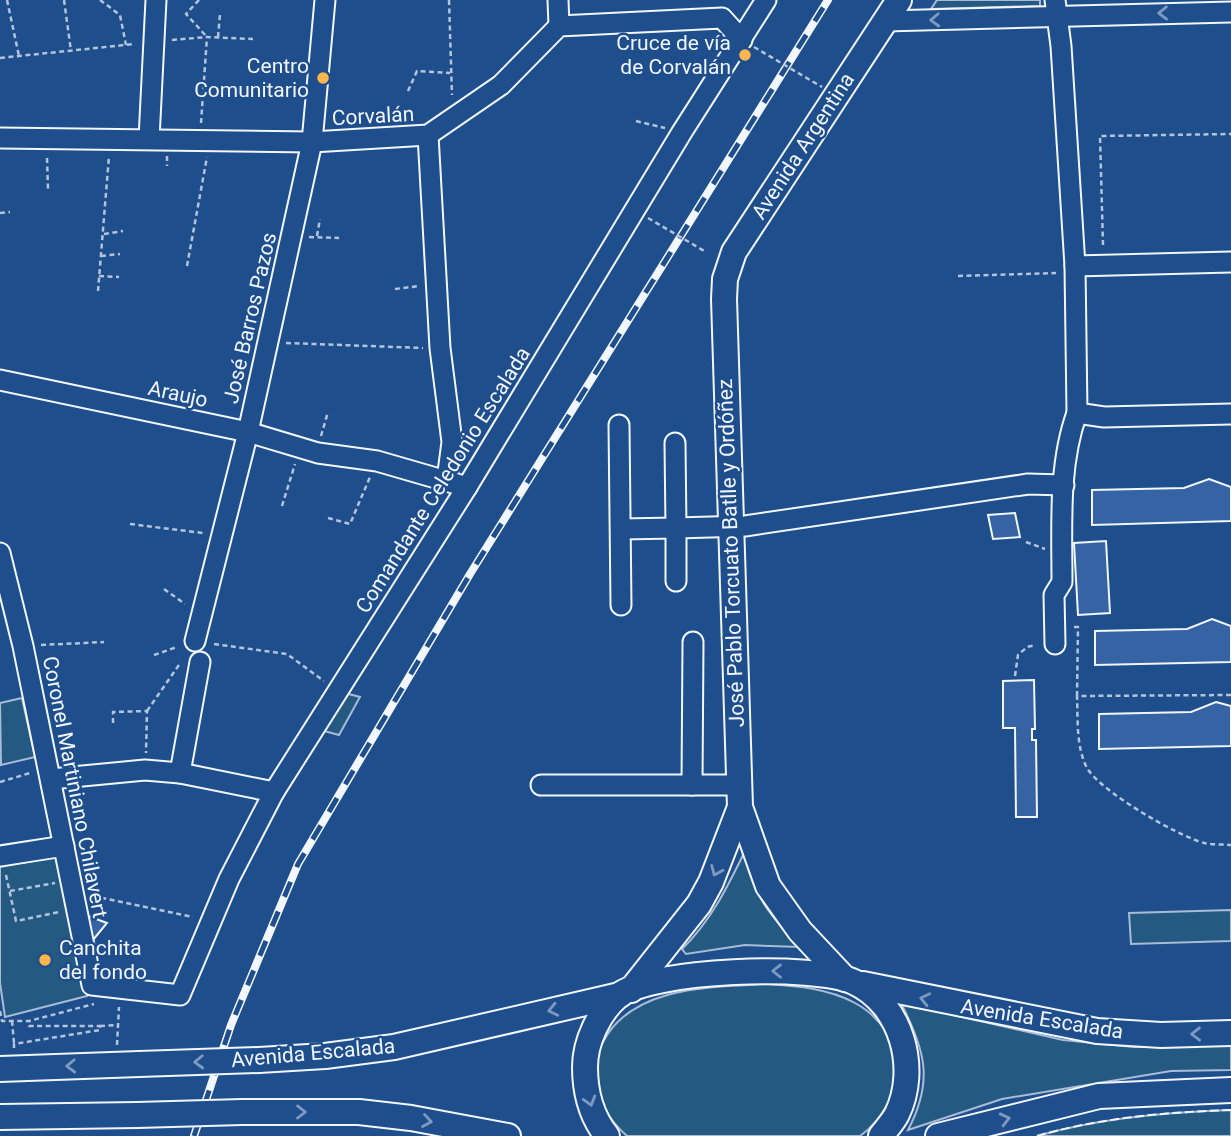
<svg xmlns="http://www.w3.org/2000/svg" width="1231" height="1136" viewBox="0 0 1231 1136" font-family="Roboto,sans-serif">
	<rect width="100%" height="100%" fill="#1f4e8c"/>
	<g fill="#245a82" stroke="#a8bbd7" stroke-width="2">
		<path d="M937,0H1040V6L931,9Z"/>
		<path d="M337,691L360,697L339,735L313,728Z"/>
		<path d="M22,698L35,757L1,765L0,703Z"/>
		<path d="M744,853C754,897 770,915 799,947L745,945L686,954L682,949C710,922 727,888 744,853Z"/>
		<path d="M60,856L87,996L5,1017L0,983V867Z"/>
		<path d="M1231,910V941L1131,944L1129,913Z"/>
		<path d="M766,984C796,986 828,988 855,1003C910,1033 908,1101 860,1136H627C607,1118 600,1104 596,1077C594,1064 596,1054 603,1042C632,986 710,987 766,984Z"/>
		<path d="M901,1003L1063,1040L1134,1047L1231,1045V1070L1171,1071L1002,1099L908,1130C934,1081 925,1050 901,1003Z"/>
		<path d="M1231,1110V1136H1037C1099,1118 1166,1112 1231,1110Z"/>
	</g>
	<g fill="#3563a3" stroke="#f2f6ff" stroke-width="2">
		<path d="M1209,479L1231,487V521L1092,525V490L1184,488Z"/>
		<path d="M1015,513L1020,537L993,539L988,515Z"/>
		<path d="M1106,541L1110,613L1078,615L1074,543Z"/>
		<path d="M1212,619L1231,626V662L1095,665V631L1187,629Z"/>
		<path d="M1034,680L1035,729H1032V740H1036L1037,817H1016L1015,728H1003V681Z"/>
		<path d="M1216,702L1231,706V746L1099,749V714L1191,712Z"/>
		<path d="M88,916L107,923L93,940Z"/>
	</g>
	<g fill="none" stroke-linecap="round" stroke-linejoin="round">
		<g stroke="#f2f6ff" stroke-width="23">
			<g id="minor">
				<path d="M558,0L559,26"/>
				<path d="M1055,0L1061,46L1075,266L1231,262"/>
				<path d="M885,21L1231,12"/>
				<path d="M428,135L440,348L452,442L447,480"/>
				<path d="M0,138L312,142L428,135L501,85L559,26L722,18L742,40"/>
				<path d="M149,139L156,0"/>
				<path d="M1075,266L1077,413"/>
				<path d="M0,380L248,432L318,453L377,461L467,487"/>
				<path d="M619,425L621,605"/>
				<path d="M675,443L676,528L745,526L1028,484L1064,485"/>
				<path d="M621,529L676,528V581"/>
				<path d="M0,553L23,646L92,985L180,995L229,879L274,792L467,487L682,132L766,0"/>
				<path d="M195,641L248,432L312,142L325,0"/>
				<path d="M1055,644L1054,595L1062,582C1062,527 1058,465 1077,413L1104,417L1231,414"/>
				<path d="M180,773L200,662"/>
				<path d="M51,779L145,770L180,773L274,792"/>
				<path d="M541,785H739"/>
				<path d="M692,785L693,642"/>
				<path d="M0,856L64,846"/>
			</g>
		</g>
		<g stroke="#f2f6ff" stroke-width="28">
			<g id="major">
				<path d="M845,979L800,931L768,886L740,807L724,299L725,279L734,252L899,0"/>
				<path d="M863,984L1097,1031L1161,1035L1231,1033"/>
				<path d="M631,990L699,904L711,882L740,807"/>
				<path d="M259,1060L325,1056L394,1047L620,995"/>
				<path d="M0,1069L139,1064"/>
				<path d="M242,1112H359L411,1118L508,1136"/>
				<path d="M0,1117L137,1115"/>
				<path d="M607,1136C591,1116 585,1092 585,1067C585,1042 599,1012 618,996C651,969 815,964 854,982C902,1004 919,1069 897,1114C893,1122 886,1129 881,1136"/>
				<path d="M938,1136L1099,1096L1231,1090"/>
			</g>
		</g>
		<g stroke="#b3c4dc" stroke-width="2.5" stroke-dasharray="5 3.5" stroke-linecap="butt">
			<path d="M7,0L19,56"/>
			<path d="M64,0L71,51"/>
			<path d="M100,0L120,15L126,45"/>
			<path d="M199,0L186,14L207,37"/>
			<path d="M449,0L452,95"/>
			<path d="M218,37L220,14"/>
			<path d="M172,40L207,37"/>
			<path d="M0,58L134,44"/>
			<path d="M408,91L417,71L450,73"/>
			<path d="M636,121L665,128"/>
			<path d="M201,123L207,37L253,39"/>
			<path d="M167,156V166"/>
			<path d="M47,158L48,189"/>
			<path d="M0,213L10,212"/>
			<path d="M104,234L123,231"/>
			<path d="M317,236L320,219"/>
			<path d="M309,237L339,238"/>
			<path d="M1103,245L1100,136L1231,134"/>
			<path d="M101,256L120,254"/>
			<path d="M187,266L207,157"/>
			<path d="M99,276L119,277"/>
			<path d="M958,276L1056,273"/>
			<path d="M395,289L419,286"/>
			<path d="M98,291L109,156"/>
			<path d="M286,343L423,348"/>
			<path d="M321,436L328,412"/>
			<path d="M282,506L295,464"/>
			<path d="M328,518L350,524L370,477"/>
			<path d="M130,524L203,533"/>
			<path d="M1026,542L1045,549"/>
			<path d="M164,589L185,604"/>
			<path d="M1074,627H1078L1077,696"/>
			<path d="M214,644L287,654L324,681"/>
			<path d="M41,645L104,642"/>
			<path d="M154,655L177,647"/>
			<path d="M1015,676L1018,655L1027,647L1036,645"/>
			<path d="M1231,695L1077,696C1078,719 1076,745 1086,766C1097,790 1178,836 1204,843C1212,845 1222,844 1231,845"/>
			<path d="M147,711L181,662"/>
			<path d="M113,723V712L147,711L146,753"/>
			<path d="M0,782L30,773"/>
			<path d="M6,875L16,921L59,912"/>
			<path d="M10,891L55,883"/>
			<path d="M93,896L193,917"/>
			<path d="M0,1011L2,1021H29L94,1004"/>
			<path d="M12,1021L14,1043"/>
			<path d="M100,1026L118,1025"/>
			<path d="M117,1045L119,1007"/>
			<path d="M14,1048V1044L100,1030V1026H29V1021"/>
		</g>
		<use href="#minor" stroke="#1f4e8c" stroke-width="19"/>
		<use href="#major" stroke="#1f4e8c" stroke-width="24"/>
		<g stroke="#f2f6ff" stroke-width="8">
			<path id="rail" d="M194,1136L231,1025L298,864L470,574L828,0"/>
		</g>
		<use href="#rail" stroke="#1f4e8c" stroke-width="5" stroke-dasharray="16" stroke-linecap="butt"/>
		<g stroke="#f2f6ff" stroke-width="28" stroke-linecap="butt">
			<g id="major-bridge">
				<path d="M139,1064L259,1060"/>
				<path d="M137,1115L242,1112"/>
			</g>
		</g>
		<g stroke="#b3c4dc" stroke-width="2.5" stroke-dasharray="5 3.5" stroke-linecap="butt">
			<path d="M754,47L822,87"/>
			<path d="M648,218L706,252"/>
		</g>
		<use href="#major-bridge" stroke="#1f4e8c" stroke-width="24"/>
		<path stroke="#f2f6ff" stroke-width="2" stroke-dasharray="9 3.5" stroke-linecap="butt" d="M1037,1136C1099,1118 1166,1112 1231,1110"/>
	</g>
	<defs><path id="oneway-chevron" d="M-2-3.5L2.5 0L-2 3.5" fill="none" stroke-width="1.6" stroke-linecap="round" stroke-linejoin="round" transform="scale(1.75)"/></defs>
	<g stroke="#7e9ac0">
		<use href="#oneway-chevron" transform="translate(1163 13) rotate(179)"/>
		<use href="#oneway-chevron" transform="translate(935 20) rotate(178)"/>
		<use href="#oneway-chevron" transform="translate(716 871) rotate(113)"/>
		<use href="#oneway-chevron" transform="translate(777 971) rotate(180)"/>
		<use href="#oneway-chevron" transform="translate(925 999) rotate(-167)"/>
		<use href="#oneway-chevron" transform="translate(553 1010) rotate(167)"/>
		<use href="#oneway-chevron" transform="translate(1196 1034) rotate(179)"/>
		<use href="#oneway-chevron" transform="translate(199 1062) rotate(178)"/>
		<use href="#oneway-chevron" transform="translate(71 1066) rotate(178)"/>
		<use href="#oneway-chevron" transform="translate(590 1101) rotate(73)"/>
		<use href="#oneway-chevron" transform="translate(301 1112)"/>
		<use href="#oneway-chevron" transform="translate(1005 1119) rotate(-14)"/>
		<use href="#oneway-chevron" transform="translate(427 1121) rotate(9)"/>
	</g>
	<g fill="#ffb74d" stroke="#1f4e8c" stroke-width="2.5">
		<circle cx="745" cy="55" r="7"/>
		<circle cx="323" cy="78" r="7"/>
		<circle cx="45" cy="960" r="7"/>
	</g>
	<g text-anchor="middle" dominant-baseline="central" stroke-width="5" stroke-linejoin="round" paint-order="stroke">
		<g font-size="21" fill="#f2f6ff" stroke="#1f4e8c" text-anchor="end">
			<text x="731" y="43">Cruce de vía<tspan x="731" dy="24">de Corvalán</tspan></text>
			<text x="309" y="66">Centro<tspan x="309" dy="24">Comunitario</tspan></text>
			<text x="59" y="948" text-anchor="start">Canchita<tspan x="59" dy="24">del fondo</tspan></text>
		</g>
		<g font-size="21" fill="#f2f6ff" stroke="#1f4e8c">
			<text transform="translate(373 116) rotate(-3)">Corvalán</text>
			<text transform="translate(803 146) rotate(-57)">Avenida Argentina</text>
			<text transform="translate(250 318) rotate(-77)">José Barros Pazos</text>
			<text transform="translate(178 394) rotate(12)">Araujo</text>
			<text transform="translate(443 480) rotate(-58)">Comandante Celedonio Escalada</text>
			<text transform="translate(731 553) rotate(-92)">José Pablo Torcuato Batlle y Ordóñez</text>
			<text transform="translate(75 787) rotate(79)">Coronel Martiniano Chilavert</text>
			<text transform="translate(1042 1019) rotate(9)">Avenida Escalada</text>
			<text transform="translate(313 1053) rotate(-5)">Avenida Escalada</text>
		</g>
	</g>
</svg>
